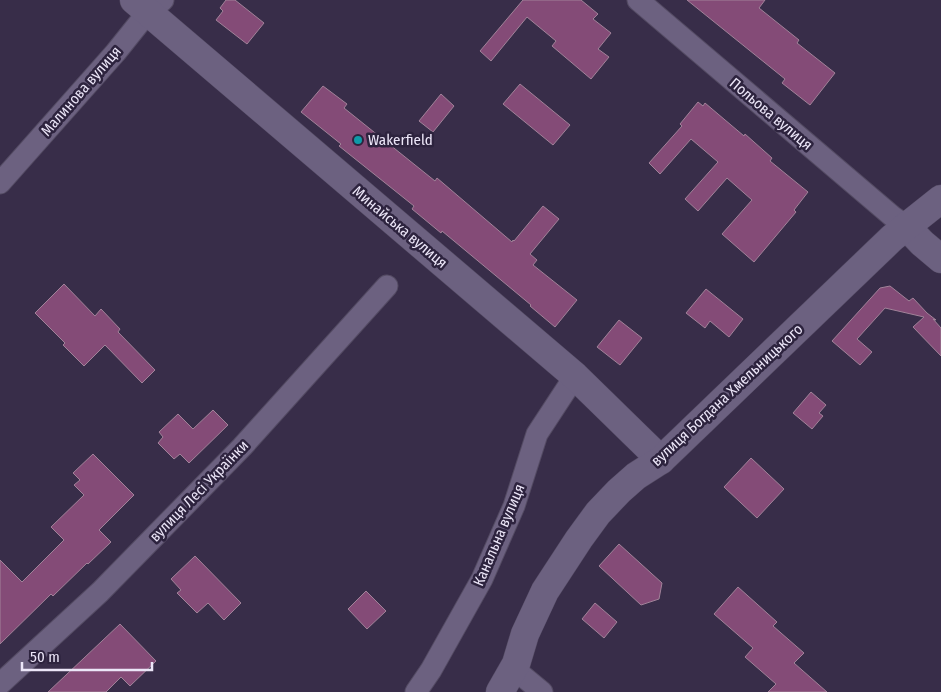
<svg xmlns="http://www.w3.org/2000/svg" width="941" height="692" viewBox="0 0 941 692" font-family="'Fira Sans Condensed',sans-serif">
	<rect width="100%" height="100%" fill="#382d49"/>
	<g fill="#844b77" stroke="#a18299">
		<path d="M226,0H235L264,23L247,44L216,20L223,11L220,8Z"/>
		<path d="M523,0H581L598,14L593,19L611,33L598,49L609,57L591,79L552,46L556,41L527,17L491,61L480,51Z"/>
		<path d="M687,0H765L759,8L799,40L797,43L835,73L810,105L782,83L785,79Z"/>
		<path d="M520,84L570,125L553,145L503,104Z"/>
		<path d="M323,86L347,104L344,108L435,181L437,178L512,242L513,240L514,241L543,206L559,219L530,254L537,260L533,265L577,300L555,327L530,306L531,305L442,231L441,233L412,209L414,206L339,146L341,144L301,112Z"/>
		<path d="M441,94L454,106L433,132L419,121Z"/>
		<path d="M698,102L703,106L705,103L744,136L745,134L772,158L770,161L808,192L794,210L796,212L754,262L722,234L752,200L727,178L698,211L685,199L718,162L691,139L660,174L649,163L682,126L680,124Z"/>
		<path d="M64,284L95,316L101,309L120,329L118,332L155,370L142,383L105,345L84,366L63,345L65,343L35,313Z"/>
		<path d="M890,286L909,301L913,298L927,313L936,320L933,319L941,328V356L913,327L924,317L885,308L857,339L872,352L860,365L832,341L880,288Z"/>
		<path d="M706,289L743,319L729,337L710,321L705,328L686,313Z"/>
		<path d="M619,320L642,338L620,365L597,347Z"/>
		<path d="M811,392L826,405L819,413L823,416L812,429L793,413Z"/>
		<path d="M213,410L228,425L189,463L180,454L174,459L158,443L163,437L159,432L178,414L193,429Z"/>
		<path d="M93,454L134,495L99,530L111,542L88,564L87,563L53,596L51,594L0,644V560L22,582L64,540L51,527L84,495L74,485L80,480L73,473Z"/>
		<path d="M751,458L784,489L757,518L724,487Z"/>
		<path d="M619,544L662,583L659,599L641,605L599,566Z"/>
		<path d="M195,556L241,603L224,620L208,603L197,613L177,593L181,590L171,579Z"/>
		<path d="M738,587L777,622L773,626L804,653L794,663L827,692H768L776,684L745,657L753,648L714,614Z"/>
		<path d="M366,591L386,611L367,629L348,609Z"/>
		<path d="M595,603L617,622L604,638L582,619Z"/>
		<path d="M120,624L156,661L130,686L121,677L106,692H48Z"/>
	</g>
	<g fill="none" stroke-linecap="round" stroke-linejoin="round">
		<g stroke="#544b63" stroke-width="23">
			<g id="street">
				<path d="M638,0L892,216L906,226"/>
				<path d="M0,183L116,52L148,12L163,0"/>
				<path d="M513,668L542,692"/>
				<path d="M0,684L100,592L242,447L387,286"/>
				<path d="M416,692L431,670L482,579L514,506L537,434L575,376"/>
			</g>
		</g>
		<g stroke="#544b63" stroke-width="29">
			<g id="secondary">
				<path d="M134,0L575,376L661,460"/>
				<path d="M906,226L922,243L941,259"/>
				<path d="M500,692L516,664L525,634L545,591L579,539L598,513L619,491L636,476L661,460L892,238L941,199"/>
			</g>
		</g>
		<use href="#street" stroke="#6c6180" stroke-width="21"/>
		<use href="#secondary" stroke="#6c6180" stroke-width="28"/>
	</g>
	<circle fill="#0f9aa8" stroke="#2d233e" stroke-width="2" cx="358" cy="140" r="5"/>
	<g text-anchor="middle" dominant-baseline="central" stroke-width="5" stroke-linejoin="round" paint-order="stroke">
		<g font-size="15" fill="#ece6f8" stroke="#2d233e">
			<text transform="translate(81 91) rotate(-49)">Малинова вулиця</text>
			<text transform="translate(771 114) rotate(40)">Польова вулиця</text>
			<text transform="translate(400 227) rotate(40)">Минайська вулиця</text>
			<text transform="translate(727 395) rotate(-43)">вулиця Богдана Хмельницького</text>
			<text transform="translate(199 491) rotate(-46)">вулиця Лесі Українки</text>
			<text transform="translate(499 535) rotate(-67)">Канальна вулиця</text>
		</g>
		<g font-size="15" fill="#ece6f8" stroke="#2d233e" text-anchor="start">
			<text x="368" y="140">Wakerfield</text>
		</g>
	</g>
	<path d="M22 662v8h130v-8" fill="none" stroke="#ece6f8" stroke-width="2.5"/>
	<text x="30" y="662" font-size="15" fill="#ece6f8" stroke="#2d233e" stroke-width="4" paint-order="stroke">50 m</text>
</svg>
